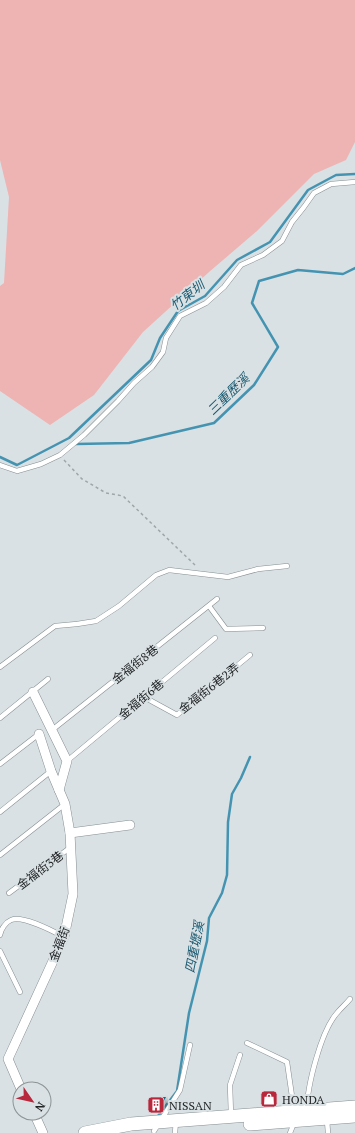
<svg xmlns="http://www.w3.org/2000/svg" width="355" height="1133" viewBox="0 0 355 1133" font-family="'PT Serif','Noto Sans TC',serif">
	<defs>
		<filter id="shadow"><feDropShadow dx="4" dy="2.5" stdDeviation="2" flood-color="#0004"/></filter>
	</defs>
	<rect width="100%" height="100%" fill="#d9e1e4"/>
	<path fill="#edb4b3" d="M0,0H355V142L346,160L314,174L257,231L209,272L143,332L94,395L50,425L0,391V286L4,283L9,197L0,160Z"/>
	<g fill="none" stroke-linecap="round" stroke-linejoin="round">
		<g stroke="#4494b1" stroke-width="2.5">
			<path d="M76,444L129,443L214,423L254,385L278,347L252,303L259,281L298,270L343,274L355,268"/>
			<path d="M0,457L17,465L69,438L151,360L160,338L178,311L205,296L237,260L270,242L308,190L336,175L355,174"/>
			<path d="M158,1116L177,1091L189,1013L207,941L209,918L222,893L227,875L228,822L232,794L241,778L250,757"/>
		</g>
	</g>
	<path fill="#146d89" filter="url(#shadow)" d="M159,1097H166L160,1109L149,1110L152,1100Z"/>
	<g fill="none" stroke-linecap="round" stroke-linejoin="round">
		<g stroke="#868e91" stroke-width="5.5">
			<g id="lane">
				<path d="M0,465L17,471L41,464L60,455L84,435L118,401L134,383L152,367L163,352L166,338L180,316L206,303L224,287L241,265L263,255L282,241L292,222L304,207L314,193L331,184L355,182"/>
				<path d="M209,606L226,629L263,628"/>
				<path d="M0,667L55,626L77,624L96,621L119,606L156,575L169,570L228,577L258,569L287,566"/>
				<path d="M144,697L177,715L250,655"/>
				<path d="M0,718L48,679"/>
				<path d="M52,730L217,599"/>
				<path d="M67,761L215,638"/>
				<path d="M0,764L39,734"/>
				<path d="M0,812L51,771"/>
				<path d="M0,855L65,804"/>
				<path d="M9,893L71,847"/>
				<path d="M0,935C1,929 6,922 11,920C22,915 53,931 64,937"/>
				<path d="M0,951L20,992"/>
				<path d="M247,1043L287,1062L294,1110"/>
				<path d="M307,1110C307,1086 321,1031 337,1013C341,1008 346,1004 350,999"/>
				<path d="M231,1115L230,1085L240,1055"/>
				<path d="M327,1120L328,1133"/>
				<path d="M154,1131L180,1090L190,1045"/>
				<path d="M175,1133L176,1121"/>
				<path d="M290,1133L294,1123"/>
			</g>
		</g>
		<g stroke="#868e91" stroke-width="10">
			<g id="street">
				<path d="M33,692L67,761L59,790"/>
				<path d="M70,833L130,825"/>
				<path d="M21,1089L8,1059L64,937L73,894L70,833L65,804L51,771L39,734"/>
				<path d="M34,1113L43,1133"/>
			</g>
		</g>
		<g stroke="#868e91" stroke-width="14">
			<g id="secondary">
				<path d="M250,1124L355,1116"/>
				<path d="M85,1133L131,1124L355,1107"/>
			</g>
		</g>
		<path stroke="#9fa6a8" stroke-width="1.5" stroke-dasharray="3 3" stroke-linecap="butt" d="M64,460L82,479L106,493L123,496L196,566"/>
		<use href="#lane" stroke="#fff" stroke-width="4.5"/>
		<use href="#street" stroke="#fff" stroke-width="9"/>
		<use href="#secondary" stroke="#fff" stroke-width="13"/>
	</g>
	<defs>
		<g id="shop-square" transform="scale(0.9)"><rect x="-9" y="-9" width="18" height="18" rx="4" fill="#b8273b" stroke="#d9e1e4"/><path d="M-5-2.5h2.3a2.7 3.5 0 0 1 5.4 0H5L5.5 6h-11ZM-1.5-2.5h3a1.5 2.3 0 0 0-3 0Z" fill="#fff"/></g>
		<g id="building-square" transform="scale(0.9)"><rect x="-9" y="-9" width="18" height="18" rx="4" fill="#b8273b" stroke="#d9e1e4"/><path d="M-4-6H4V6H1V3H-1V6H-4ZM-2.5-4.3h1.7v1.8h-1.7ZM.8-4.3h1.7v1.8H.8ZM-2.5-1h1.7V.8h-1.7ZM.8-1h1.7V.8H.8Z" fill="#fff"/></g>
	</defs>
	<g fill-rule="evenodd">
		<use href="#shop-square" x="269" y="1099"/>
		<use href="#building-square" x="156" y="1105"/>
	</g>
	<g text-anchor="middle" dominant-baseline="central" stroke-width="4" stroke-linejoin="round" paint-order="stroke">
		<g font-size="12" fill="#1e2122" stroke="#d9e1e4">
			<text transform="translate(135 664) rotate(-38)">金福街8巷</text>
			<text transform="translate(209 688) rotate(-38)">金福街6巷2弄</text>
			<text transform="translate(141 699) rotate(-40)">金福街6巷</text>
			<text transform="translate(40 870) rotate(-37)">金福街3巷</text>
			<text transform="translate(59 944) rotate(-69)">金福街</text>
		</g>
		<g font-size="12" fill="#1e2122" stroke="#d9e1e4" text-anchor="start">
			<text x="282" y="1099">HONDA</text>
			<text x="169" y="1105">NISSAN</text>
		</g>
		<g font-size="13" font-style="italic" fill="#1b5a70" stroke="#d9e1e4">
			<text transform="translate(187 295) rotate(-38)">竹東圳</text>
			<text transform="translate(228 394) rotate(-44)">三重歷溪</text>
			<text transform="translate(194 947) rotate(-79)">四重壢溪</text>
		</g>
	</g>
	<g transform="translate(32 1101) rotate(124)"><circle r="19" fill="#d9e1e4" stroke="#8e9496"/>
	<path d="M0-3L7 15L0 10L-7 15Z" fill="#b8273b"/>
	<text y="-6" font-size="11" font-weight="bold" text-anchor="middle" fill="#1e2122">N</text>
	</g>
</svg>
